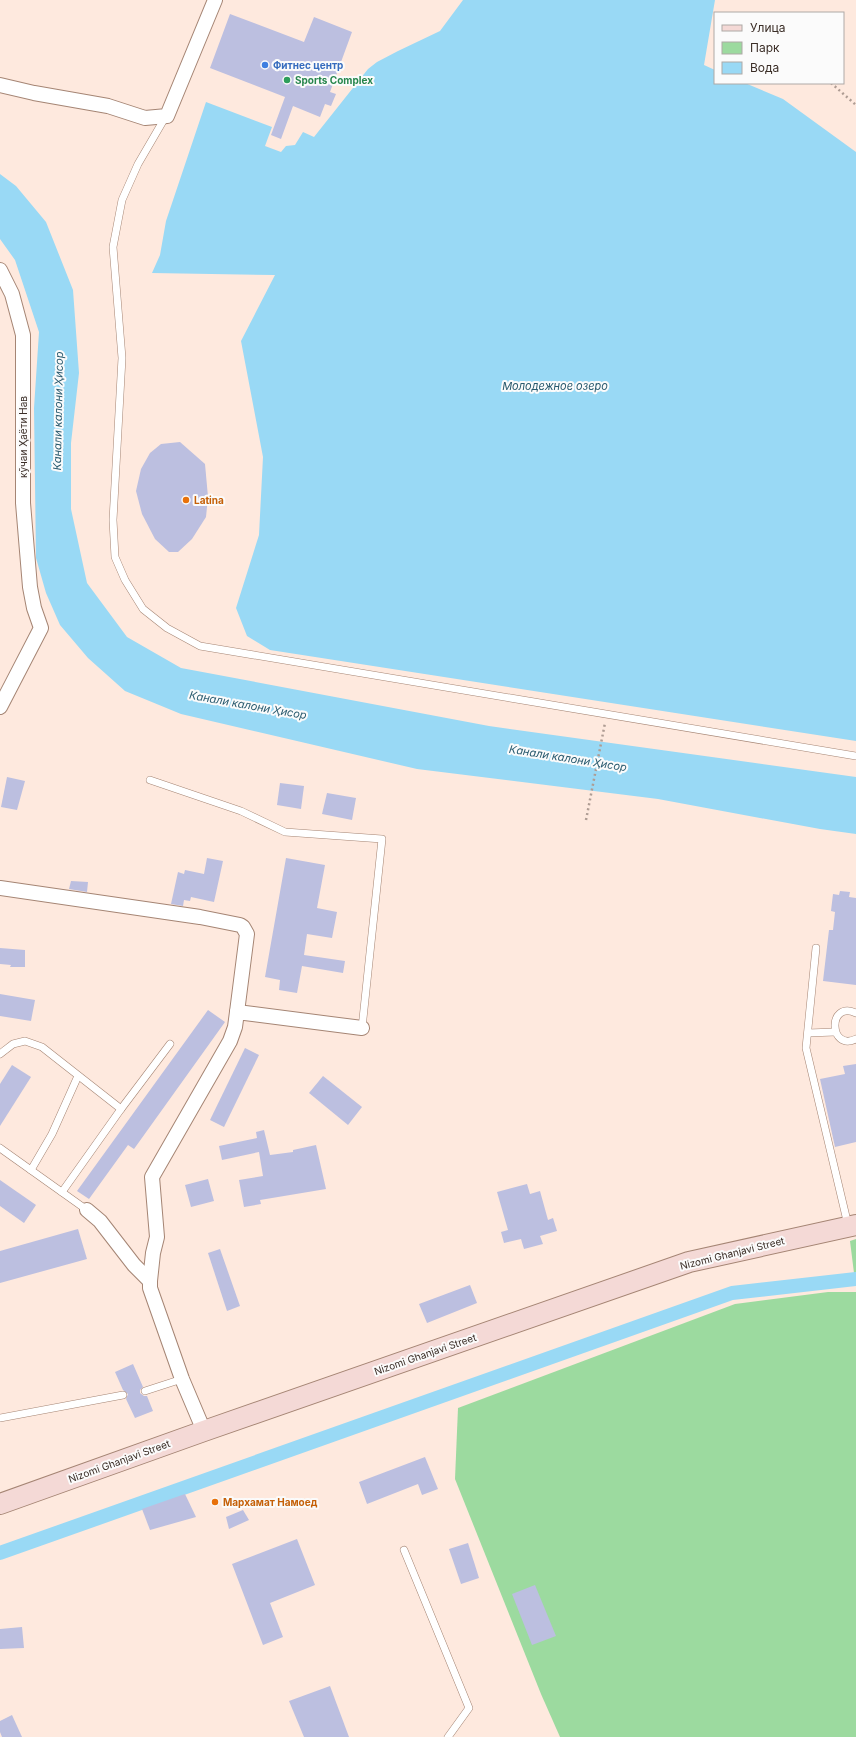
<svg xmlns="http://www.w3.org/2000/svg" width="856" height="1737" viewBox="0 0 856 1737" font-family="Inter,sans-serif">
	<rect width="100%" height="100%" fill="#fee9de"/>
	<g fill="#9cda9f">
		<path d="M856,1239V1273H854L850,1241Z"/>
		<path d="M828,1292H856V1737H560L541,1694L455,1479L458,1408L735,1304Z"/>
	</g>
	<g fill="#99d9f5">
		<path d="M463,0H715L704,65L715,70V83H745L783,99L856,152V741L270,650L247,636L236,608L259,535L263,457L241,341L275,275L152,273L160,255L166,221L206,102L272,127L265,146L281,152L286,146L295,145L303,132L314,137L368,69L377,62L398,51L440,31Z"/>
		<path d="M0,174L16,186L46,222L73,290L79,373L71,443V509L87,583L127,637L181,668L489,726L856,777V834L820,829L658,799L417,769L181,714L125,691L88,658L60,625L46,593L36,558L34,408L39,332L15,260L0,239Z"/>
	</g>
	<g fill="none" stroke-linecap="round" stroke-linejoin="round">
		<path stroke="#99d9f5" stroke-width="14" d="M0,1553L732,1293L856,1279"/>
	</g>
	<g fill="#bcbfe0">
		<path d="M230,14L304,42L314,17L352,32L330,92L336,94L331,106L325,104L320,117L293,106L281,139L271,135L285,97L210,68Z"/>
		<path d="M180,442L205,464L208,497L206,517L192,539L178,552H169L155,539L142,514L136,491L141,469L150,453L161,444Z"/>
		<path d="M7,777L25,781L17,810L1,807Z"/>
		<path d="M280,783L304,786L301,809L277,805Z"/>
		<path d="M327,793L356,798L352,820L322,814Z"/>
		<path d="M207,858L223,861L214,902L191,897L190,901L184,900L183,906L171,904L178,872L184,874L185,870L204,874Z"/>
		<path d="M286,858L325,865L317,908L337,912L332,938L307,934L304,955L345,961L343,973L302,966L297,993L279,990L280,980L265,977Z"/>
		<path d="M71,881L88,882L87,892L69,889Z"/>
		<path d="M840,891L850,892L849,897L856,898V985L823,981L829,930H833L835,912L831,911L833,894L839,895Z"/>
		<path d="M0,948L25,950V967H10L11,965L0,964Z"/>
		<path d="M0,994L35,1000L31,1021L0,1016Z"/>
		<path d="M208,1010L225,1022L134,1149L128,1145L89,1199L77,1191Z"/>
		<path d="M245,1048L259,1055L224,1127L210,1120Z"/>
		<path d="M856,1064V1142L835,1147L820,1079L845,1074L843,1066Z"/>
		<path d="M12,1065L31,1077L0,1126V1084Z"/>
		<path d="M323,1076L362,1107L348,1125L309,1093Z"/>
		<path d="M264,1130L270,1155L293,1152V1150L316,1145L326,1189L260,1200L261,1204L244,1207L239,1180L263,1176L259,1152L222,1160L219,1146L257,1138L256,1132Z"/>
		<path d="M208,1179L214,1201L191,1207L185,1185Z"/>
		<path d="M0,1180L36,1205L24,1223L0,1206Z"/>
		<path d="M527,1184L530,1194L540,1191L548,1220L553,1218L557,1231L540,1236L543,1244L524,1249L521,1239L504,1243L501,1232L508,1230L497,1192Z"/>
		<path d="M78,1229L87,1259L0,1283V1251Z"/>
		<path d="M220,1249L240,1306L227,1311L208,1253Z"/>
		<path d="M470,1285L477,1303L427,1323L419,1304Z"/>
		<path d="M133,1364L143,1387L140,1390V1393L144,1396H147L153,1411L135,1418L126,1399L128,1394L123,1390L115,1372Z"/>
		<path d="M425,1457L438,1489L422,1495L418,1484L367,1504L359,1482Z"/>
		<path d="M185,1494L196,1517L150,1530L142,1509Z"/>
		<path d="M243,1510L249,1520L229,1529L226,1517Z"/>
		<path d="M297,1539L315,1585L270,1603L283,1637L263,1645L232,1564Z"/>
		<path d="M468,1543L479,1578L461,1584L449,1549Z"/>
		<path d="M535,1585L556,1636L532,1645L512,1594Z"/>
		<path d="M22,1627L24,1648L0,1649V1629Z"/>
		<path d="M330,1686L349,1737H304L289,1701Z"/>
		<path d="M12,1715L22,1737H2L0,1732V1721Z"/>
	</g>
	<g fill="none" stroke-linecap="round" stroke-linejoin="round">
		<g stroke="#a58574" stroke-width="8">
			<g id="lane">
				<path d="M166,116L138,164L122,200L113,247L122,358L113,520L115,557L125,580L143,609L167,628L200,646L856,756"/>
				<path d="M150,780L241,811L285,832L382,839L362,1028"/>
				<path d="M816,948L806,1048L848,1225"/>
				<path d="M856,1013C827,1000 829,1052 856,1039"/>
				<path d="M808,1033L835,1032"/>
				<path d="M0,1054L13,1044L25,1041L42,1047L121,1109L62,1192"/>
				<path d="M121,1109L170,1044"/>
				<path d="M0,1148L87,1210"/>
				<path d="M31,1170L52,1134L78,1076"/>
				<path d="M145,1391L182,1379"/>
				<path d="M0,1418L123,1395"/>
				<path d="M404,1550L469,1708L448,1737"/>
			</g>
		</g>
		<g stroke="#a58574" stroke-width="16">
			<g id="street">
				<path d="M0,85L34,93L108,106L145,118L167,116L215,0"/>
				<path d="M0,270L12,294L23,335V503L30,587L34,608L41,628L0,707"/>
				<path d="M0,888L200,917L240,925L243,927L247,934L237,1012"/>
				<path d="M87,1210L100,1221L134,1265L150,1281"/>
				<path d="M204,1431L182,1379L150,1288V1281L153,1253L157,1237L152,1177L230,1041L235,1027L237,1012L362,1028"/>
			</g>
		</g>
		<g stroke="#a58574" stroke-width="22">
			<path id="secondary" d="M0,1504L204,1431L689,1262L856,1225"/>
		</g>
		<g stroke="#ae9c93" stroke-width="2.5" stroke-dasharray="2 3" stroke-linecap="butt">
			<path d="M831,83L856,105"/>
			<path d="M586,820L605,723"/>
		</g>
		<use href="#lane" stroke="#fff" stroke-width="7"/>
		<use href="#street" stroke="#fff" stroke-width="14"/>
		<use href="#secondary" stroke="#f4d9d6" stroke-width="20"/>
	</g>
	<circle fill="#3f7fe0" stroke="#fbfbfb" stroke-width="1.5" cx="265" cy="65" r="4"/>
	<circle fill="#2e9e5b" stroke="#fbfbfb" stroke-width="1.5" cx="287" cy="80" r="4"/>
	<g fill="#e8710a" stroke="#fbfbfb" stroke-width="1.5">
		<circle cx="186" cy="500" r="4"/>
		<circle cx="215" cy="1502" r="4"/>
	</g>
	<g text-anchor="middle" dominant-baseline="central" stroke-width="4" stroke-linejoin="round" paint-order="stroke">
		<g font-size="10" font-weight="bold" fill="#366cbe" stroke="#fbfbfb" text-anchor="start">
			<text x="273" y="65">Фитнес центр</text>
		</g>
		<g font-size="10" font-weight="bold" fill="#27864d" stroke="#fbfbfb" text-anchor="start">
			<text x="295" y="80">Sports Complex</text>
		</g>
		<g font-size="10" fill="#3b2e27" stroke="#fbfbfb">
			<text transform="translate(23 437) rotate(-90)">кӯчаи Ҳаёти Нав</text>
			<text transform="translate(732 1253) rotate(-14)">Nizomi Ghanjavi Street</text>
			<text transform="translate(425 1354) rotate(-19)">Nizomi Ghanjavi Street</text>
			<text transform="translate(119 1461) rotate(-20)">Nizomi Ghanjavi Street</text>
		</g>
		<g font-size="10" font-weight="bold" fill="#c56008" stroke="#fbfbfb" text-anchor="start">
			<text x="194" y="500">Latina</text>
			<text x="223" y="1502">Мархамат Намоед</text>
		</g>
		<g font-size="11" font-style="italic" fill="#295a6e" stroke="#fbfbfb">
			<text x="555" y="386">Молодежное озеро</text>
			<text transform="translate(58 411) rotate(-89)">Канали калони Ҳисор</text>
			<text transform="translate(248 705) rotate(10)">Канали калони Ҳисор</text>
			<text transform="translate(568 758) rotate(9)">Канали калони Ҳисор</text>
		</g>
	</g>
	<rect x="714" y="12" width="130" height="72" fill="#fbfbfb" stroke="#aea9a6"/>
	<rect x="722" y="25" width="20" height="6" fill="#f4d9d6" stroke="#aea9a6"/>
	<text x="750" y="32" font-size="12" fill="#3b2e27">Улица</text>
	<rect x="722" y="42" width="20" height="12" fill="#9cda9f" stroke="#aea9a6"/>
	<text x="750" y="52" font-size="12" fill="#3b2e27">Парк</text>
	<rect x="722" y="62" width="20" height="12" fill="#99d9f5" stroke="#aea9a6"/>
	<text x="750" y="72" font-size="12" fill="#3b2e27">Вода</text>
</svg>
